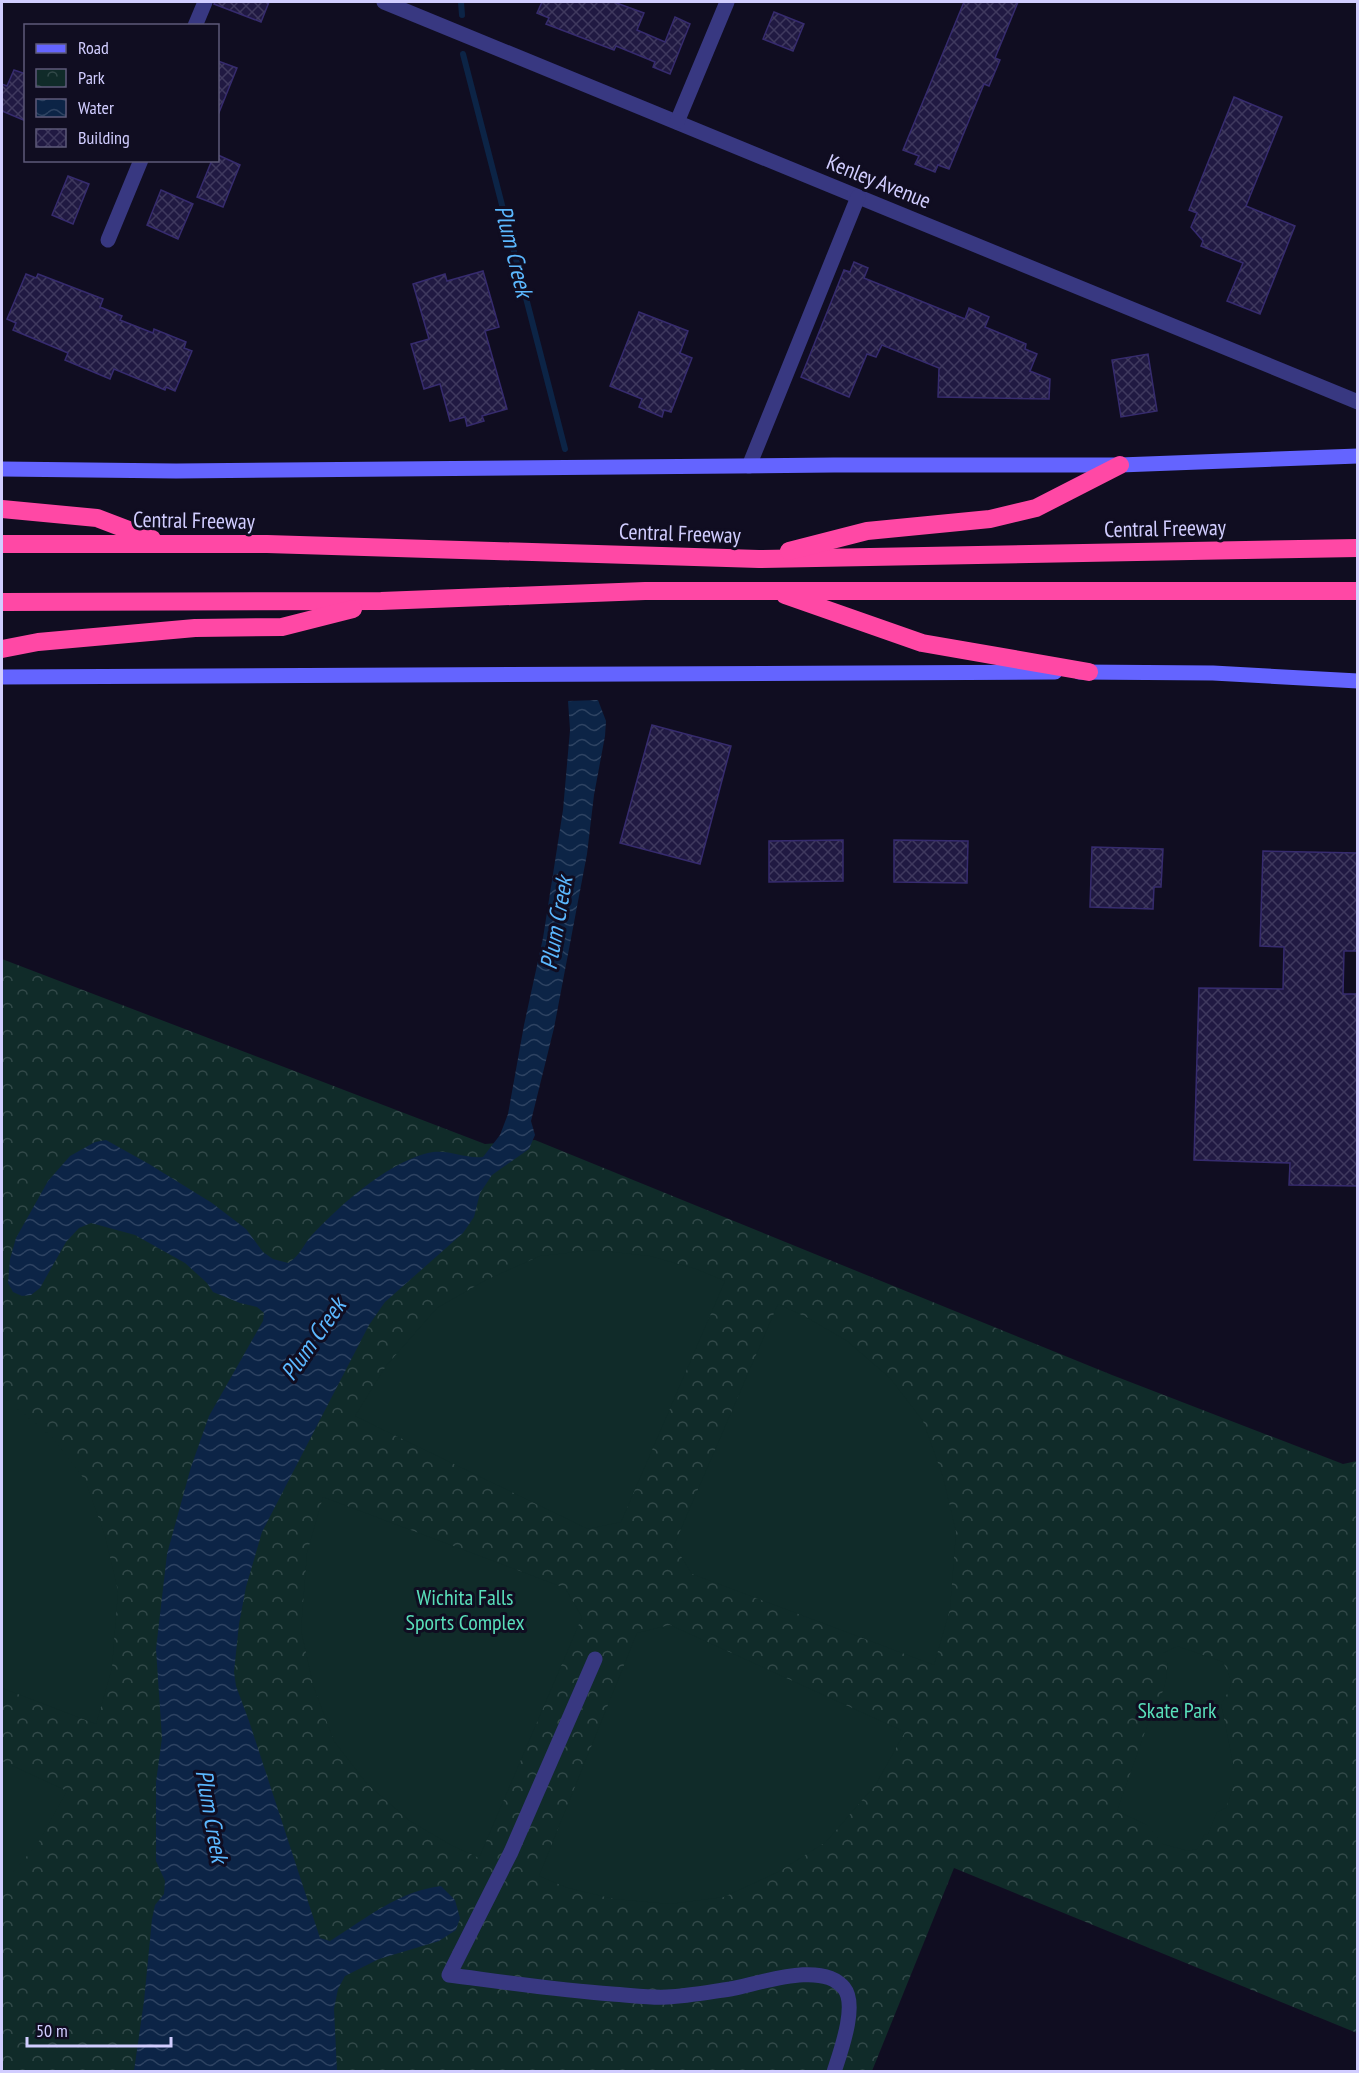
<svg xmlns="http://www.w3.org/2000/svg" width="1359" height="2073" viewBox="0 0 1359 2073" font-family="'PT Sans Narrow',sans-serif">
	<defs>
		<pattern id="park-crowns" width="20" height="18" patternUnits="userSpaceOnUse" patternTransform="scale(1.5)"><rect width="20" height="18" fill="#102b29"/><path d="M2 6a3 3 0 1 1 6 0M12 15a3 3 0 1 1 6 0" fill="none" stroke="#324949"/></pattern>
		<pattern id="water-waves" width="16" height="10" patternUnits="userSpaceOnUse" patternTransform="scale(1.5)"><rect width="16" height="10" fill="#0c2446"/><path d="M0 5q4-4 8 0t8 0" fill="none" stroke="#2e4362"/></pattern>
		<pattern id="building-cross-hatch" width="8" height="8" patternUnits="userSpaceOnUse" patternTransform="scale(1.5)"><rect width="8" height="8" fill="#201942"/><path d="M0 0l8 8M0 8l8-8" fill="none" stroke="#3f395e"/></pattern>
	</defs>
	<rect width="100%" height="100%" fill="#100d21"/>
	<path fill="url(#park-crowns)" d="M2,959L485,1144L535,1140L1112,1375L1343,1464L1357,1461V2033L954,1868L872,2071H2Z"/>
	<g fill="#102b29">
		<path d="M594,1250L650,1256L696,1269L725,1281L621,1522L588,1529L355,1416L386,1366L437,1308L486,1280L540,1256Z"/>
		<path d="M778,1304L806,1317L847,1341L890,1378L923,1421L943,1477L956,1532L950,1609L934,1665L692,1574L674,1545Z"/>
		<path d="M2,1396L52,1437L85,1480L105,1536L118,1591L112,1668L96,1724L2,1688Z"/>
		<path d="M323,1497L565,1588L582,1617L479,1858L451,1845L410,1821L367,1784L334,1741L313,1685L301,1630L307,1553Z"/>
		<path d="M670,1625L905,1732L876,1784L826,1842L778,1872L724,1897L670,1904L614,1899L568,1888L539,1876L637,1633Z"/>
		<path d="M1177,1646L1223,1662C1233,1683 1234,1683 1221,1704L1234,1768V1784L1226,1808L1217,1812L1208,1834L1204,1835L1197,1849L1188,1851L1163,1844L1147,1825L1117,1811L1151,1715C1161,1697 1168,1685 1167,1663L1162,1660V1654Z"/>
		<path d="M2,1761L67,1791L38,1843L2,1885Z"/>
	</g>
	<path fill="url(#water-waves)" d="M598,700L606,721L605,736L594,795L587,854L554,1028L531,1121L535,1135L529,1149L492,1175L480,1193L474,1217L463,1233L385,1302L369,1325L262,1532L246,1587L239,1624L234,1672L236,1686L249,1721L320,1938L330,1941C365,1919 399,1891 441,1886L455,1900L460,1918L456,1930L439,1941L379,1959L345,1976L338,1989L334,2009L337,2071H134L144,2001L152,1919L155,1905L164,1894L165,1881L156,1861V1782L162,1738L156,1649L167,1554L191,1467L209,1416L263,1321L264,1313L257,1307L240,1303L213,1292L207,1283L185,1263L135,1235L91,1223L79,1228L66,1242L40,1288L31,1295L22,1296L13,1292L8,1283L10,1259L16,1238L48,1181L70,1156L95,1142L106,1140L149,1164L212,1203L246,1229L263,1252L273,1259L288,1263C300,1256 303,1245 312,1235C340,1205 384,1166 424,1154C447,1147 461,1159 483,1157L500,1135L508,1114L524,1025L543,938L563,810L570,730L568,701Z"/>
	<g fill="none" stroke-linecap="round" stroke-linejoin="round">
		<g stroke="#0c2446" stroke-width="6">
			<path d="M461,2L462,15"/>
			<path d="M463,54L565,449"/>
		</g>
	</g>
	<g fill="url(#building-cross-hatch)" stroke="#362b6e" stroke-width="1.5">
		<path d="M215,2H269L261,22L214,4Z"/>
		<path d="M542,2H614L644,13L637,30L665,42L675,17L690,24L670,74L653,67L655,62L616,46L614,50L546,24L549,18L537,13Z"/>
		<path d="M964,2H1018L995,58L1000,60L989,86L984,84L949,169L938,165L935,172L915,164L919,156L903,150Z"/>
		<path d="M774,12L804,24L793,51L763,39Z"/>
		<path d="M218,61L237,68L218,115Z"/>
		<path d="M14,70L26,74V121L2,111V84L7,86Z"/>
		<path d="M1234,97L1282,117L1246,206L1295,226L1260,314L1227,301L1243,263L1201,246L1203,241L1191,227L1197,213L1189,210Z"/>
		<path d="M218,155L240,165L223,207L197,197L212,160H218Z"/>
		<path d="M68,176L89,184L73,224L52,215Z"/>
		<path d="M161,190L193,204L178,239L147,225Z"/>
		<path d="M854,262L868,268L864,278L965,319L969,308L989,317L985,327L1026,344L1025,349L1037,354L1030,371L1050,379L1049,399L938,397L939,368L882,345L876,357L867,354L849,397L801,377L844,270L850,272Z"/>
		<path d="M483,271L499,327L485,331L507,409L482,416L484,421L467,426L465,417L450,421L440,384L424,389L411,344L429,339L413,284L445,274L447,281Z"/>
		<path d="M26,274L36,278L38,274L103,299L100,307L122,316L120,320L153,333L154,329L186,342L184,348L192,351L175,391L166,387L165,390L114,369L110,379L65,360L68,353L13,330L16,323L7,319Z"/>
		<path d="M639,312L688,331L680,353L692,358L671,412L664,410L662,417L639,407L642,399L610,386Z"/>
		<path d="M1148,354L1157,411L1121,417L1112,360Z"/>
		<path d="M652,725L731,746L700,864L620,843Z"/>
		<path d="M843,840V881L769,882V841Z"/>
		<path d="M894,840L968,841L967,883L894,882Z"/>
		<path d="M1092,847L1163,849L1161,887H1154L1153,909L1090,907Z"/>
		<path d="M1263,851L1358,853V951H1344L1343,994H1358V1186L1289,1185L1290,1163L1194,1160L1199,988L1283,989L1284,947L1260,946Z"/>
	</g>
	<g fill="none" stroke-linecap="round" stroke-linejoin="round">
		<g stroke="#383881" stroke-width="15">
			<path d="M384,2L1358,402"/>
			<path d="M195,26L205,2"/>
			<path d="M677,122L727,2"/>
			<path d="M108,240L141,160"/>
			<path d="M749,466L858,197"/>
			<path d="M595,1659L511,1852L449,1975C503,1982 557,1990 612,1994C630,1995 649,1998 667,1997C688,1996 709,1992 730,1989C759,1984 822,1960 844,1988C858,2005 840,2053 834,2072"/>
		</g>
		<g stroke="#6464ff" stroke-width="15">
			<path d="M2,469L176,471L834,465H1120L1358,456"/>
			<path d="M1079,672L1213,673L1358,681"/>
			<path d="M2,677L1055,672"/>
		</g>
		<g stroke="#ff48a5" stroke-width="18">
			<path d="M2,509L97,518L152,539"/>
			<path d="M2,544H267L759,559L1358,548"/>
			<path d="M789,551L867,531L990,519L1036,508L1120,465"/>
			<path d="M785,595L922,643L1089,672"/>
			<path d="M2,602L381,601L645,591H1358"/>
			<path d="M2,649L38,642L195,628L282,627L353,609"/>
		</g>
	</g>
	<g text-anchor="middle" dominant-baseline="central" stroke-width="6" stroke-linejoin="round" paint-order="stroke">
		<g font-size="22" fill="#d1cdff" stroke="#100d21">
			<text transform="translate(879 181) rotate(22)">Kenley Avenue</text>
			<text transform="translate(194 520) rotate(1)">Central Freeway</text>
			<text transform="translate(1165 528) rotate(-1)">Central Freeway</text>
			<text transform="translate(680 533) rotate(2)">Central Freeway</text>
		</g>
		<g font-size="22" fill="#59dfba" stroke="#100d21">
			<text x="465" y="1597">Wichita Falls<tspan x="465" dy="25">Sports Complex</tspan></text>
			<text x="1177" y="1710">Skate Park</text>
		</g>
		<g font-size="24" font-style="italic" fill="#5bb8ff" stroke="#100d21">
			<text transform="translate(514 251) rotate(76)">Plum Creek</text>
			<text transform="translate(556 923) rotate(-80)">Plum Creek</text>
			<text transform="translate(313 1339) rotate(-55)">Plum Creek</text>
			<text transform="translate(212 1816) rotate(80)">Plum Creek</text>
		</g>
	</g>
	<rect width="1359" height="2073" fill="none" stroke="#d1cdff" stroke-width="6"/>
	<rect x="24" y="24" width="195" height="138" fill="#100d21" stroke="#5d5a7a" stroke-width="1.5"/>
	<rect x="36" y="44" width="30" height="9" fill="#6464ff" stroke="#5d5a7a" stroke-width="1.5"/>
	<text x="78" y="54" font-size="18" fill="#d1cdff">Road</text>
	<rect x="36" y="69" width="30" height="18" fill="url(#park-crowns)" stroke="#5d5a7a" stroke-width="1.5"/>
	<text x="78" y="84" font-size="18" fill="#d1cdff">Park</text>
	<rect x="36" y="99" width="30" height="18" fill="url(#water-waves)" stroke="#5d5a7a" stroke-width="1.5"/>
	<text x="78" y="114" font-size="18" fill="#d1cdff">Water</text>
	<rect x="36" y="129" width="30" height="18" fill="url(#building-cross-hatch)" stroke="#5d5a7a" stroke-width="1.5"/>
	<text x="78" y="144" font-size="18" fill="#d1cdff">Building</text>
	<path d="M27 2037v9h144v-9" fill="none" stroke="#d1cdff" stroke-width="3"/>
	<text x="36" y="2037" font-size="18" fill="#d1cdff" stroke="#100d21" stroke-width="4.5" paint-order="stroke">50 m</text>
</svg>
